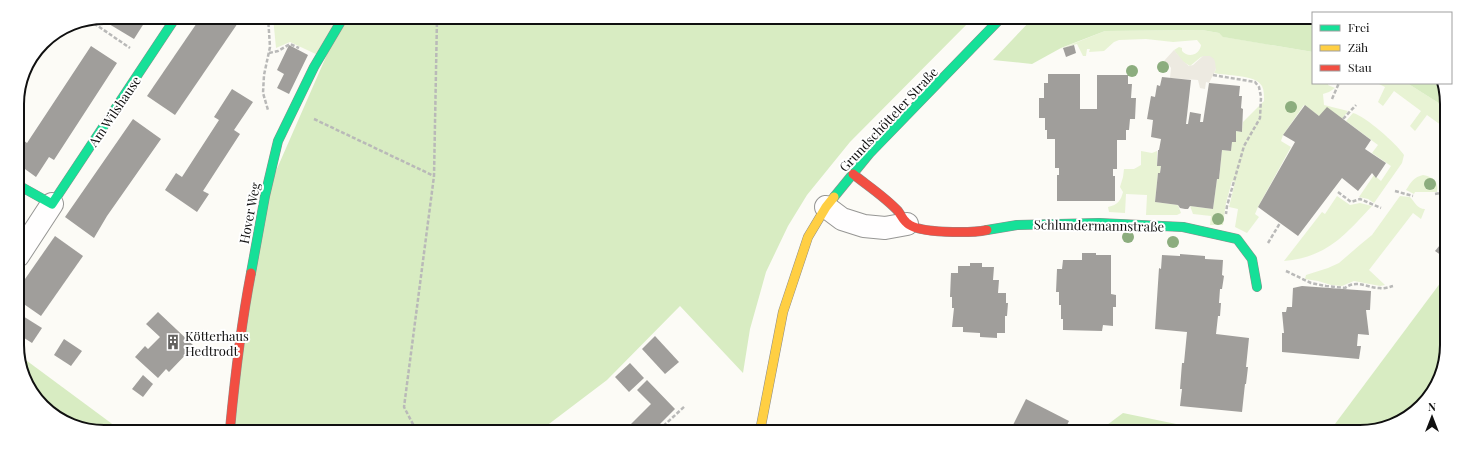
<svg xmlns="http://www.w3.org/2000/svg" width="1464" height="449" viewBox="0 0 1464 449" font-family="'Playfair Display',serif">
	<rect width="100%" height="100%" fill="#fcfbf6"/>
	<g fill="#e8f3d4">
		<path d="M273,17L346,18L320,56L290,42L276,48Z"/>
		<path d="M1202,30L1219,33L1224,37L1313,52V83H1328V85L1335,88L1329,92L1323,94L1324,105L1348,111L1342,119L1319,116L1304,105L1283,135L1281,141L1291,147L1258,207L1255,214L1259,217L1247,233L1235,227L1238,209L1229,207L1235,182L1232,181L1226,203L1223,225H1210L1211,216L1193,214L1190,206L1213,209L1217,179H1219L1222,150L1231,151L1232,142H1236V131L1242,132L1243,122L1264,101C1264,96 1264,90 1262,86C1255,74 1226,76 1214,73L1216,69L1205,56L1201,57L1190,66L1182,61L1174,50L1179,47L1182,48V51C1189,59 1200,54 1201,45L1197,40L1173,42L1146,39L1119,40L1114,42L1104,51L1089,52L1090,49H1087L1086,56H1083L1077,44L1060,49L1105,31Z"/>
		<path d="M1377,83H1407L1445,107V128L1427,115L1415,131L1410,126L1421,111L1394,91L1383,106L1378,102L1385,87Z"/>
		<path d="M1353,113C1365,116 1397,144 1404,155L1402,163L1374,203L1368,199L1359,197L1374,175L1381,181L1391,166L1372,153L1378,145L1346,121Z"/>
		<path d="M1141,151L1152,153L1157,151V166H1161L1160,173H1158L1155,202L1178,205L1181,213L1177,215H1146L1147,195L1126,194L1125,213L1109,212L1108,207C1118,205 1121,200 1123,192L1120,187L1123,177L1124,169H1134L1141,165Z"/>
		<path d="M1423,175C1433,177 1439,181 1437,192H1415L1414,194L1406,190C1411,182 1414,177 1423,175Z"/>
		<path d="M1337,196L1350,205L1360,203L1372,206C1344,236 1327,257 1284,261L1322,212L1325,214Z"/>
		<path d="M1400,196L1410,197C1415,202 1417,209 1425,209L1421,219L1413,213L1369,270L1385,285L1380,286L1354,281L1342,286L1331,285L1318,281L1305,279L1306,275L1328,268L1339,263L1361,244L1372,235Z"/>
	</g>
	<g fill="#d8ecc2">
		<path d="M343,18L972,19L850,142L807,195L788,226L766,272L750,329L743,373L680,306L607,380L541,430L230,429L265,196Z"/>
		<path d="M1032,19L1313,20V52L1223,37L1219,33L1202,30L1105,31L1061,48L1032,64L993,60Z"/>
		<path d="M1407,83H1443L1445,87V107Z"/>
		<path d="M1444,278V367L1417,411L1365,432H1329Z"/>
		<path d="M19,355L119,429H82L42,406L19,362Z"/>
		<path d="M1123,413L1210,431H1099Z"/>
	</g>
	<path fill="#edeae1" d="M1174,50L1183,61L1189,66L1193,65L1203,56H1210L1214,59L1215,62L1216,69L1209,83L1206,82L1205,89L1200,88L1198,80L1170,78L1171,68L1169,65L1164,61Z"/>
	<g fill="#a09e9b">
		<path d="M107,17H148L134,39L104,21Z"/>
		<path d="M201,17H242L175,115L147,96Z"/>
		<path d="M289,45L308,55L289,94L277,88L284,74L277,70Z"/>
		<path d="M1074,45L1076,53L1066,57L1063,48Z"/>
		<path d="M91,46L117,63L54,160L49,157L36,177L18,164L17,149L23,140L27,143Z"/>
		<path d="M1048,74H1080V109H1097V75H1128V84H1132L1131,98H1136L1135,119H1130L1129,130H1126V140H1117V169H1113V176H1115V201H1057V175H1059V168H1055V139H1047V130H1045V118H1039V98H1044V83H1048Z"/>
		<path d="M1162,77L1191,80L1186,124H1188L1190,112L1201,114L1200,122H1203L1209,83L1240,86L1239,96H1242L1241,108L1243,109L1242,132L1236,131V142H1232L1231,151L1222,150L1219,179H1217L1213,209L1190,206L1188,209H1185L1180,208L1178,205L1155,202L1158,173H1160L1161,166H1157L1158,150H1159L1161,139L1151,137L1153,120L1147,119L1151,96L1155,97L1157,85L1160,86Z"/>
		<path d="M232,89L253,102L234,130L240,134L203,191L209,194L197,212L165,190L176,173L182,177L219,120L214,117Z"/>
		<path d="M1305,105L1319,116L1327,107L1371,140L1365,149L1386,163L1376,178L1372,173L1358,191L1342,178L1298,236L1258,207L1295,142L1283,135Z"/>
		<path d="M133,119L161,139L107,216L94,238L65,217Z"/>
		<path d="M55,236L83,256L41,316L18,300V289Z"/>
		<path d="M1445,239V258L1435,251Z"/>
		<path d="M1082,253H1096V255H1111V294L1116,295V307H1113V326L1103,325L1102,331L1063,330V319H1061V305H1059V292H1056L1057,269H1062L1063,260H1082Z"/>
		<path d="M1180,254L1205,256V259L1223,260L1222,275L1224,276L1222,289H1220L1219,303H1221L1220,316H1218L1216,334L1249,338L1246,367H1248L1246,384H1245L1242,412L1180,406L1182,389H1180L1182,363H1184L1187,332L1155,329L1159,268L1161,269L1162,255L1180,256Z"/>
		<path d="M970,263H982V267H994L993,280H999L998,293H1006V303H1008L1007,316H1005V333H997V338L980,337V333L963,332V327H952L954,308H952V297H950L951,273H958V266H970Z"/>
		<path d="M1302,286L1371,291L1370,310H1366L1369,335L1358,334L1357,346H1361L1359,359L1282,352V333H1284L1282,312H1286L1287,307H1292L1293,288Z"/>
		<path d="M158,312L194,346L169,372L166,369L158,378L135,357L145,346L148,349L160,337L146,324Z"/>
		<path d="M18,313L42,328L32,343L18,334Z"/>
		<path d="M655,336L679,362L665,374L642,349Z"/>
		<path d="M64,339L82,351L71,366L54,355Z"/>
		<path d="M630,363L644,378L629,392L615,377Z"/>
		<path d="M143,375L153,384L143,397L132,389Z"/>
		<path d="M647,380L675,409L654,430H625L651,404L637,390Z"/>
		<path d="M1026,399L1069,421L1064,431H1010Z"/>
	</g>
	<g fill="none" stroke-linecap="round" stroke-linejoin="round">
		<g stroke="#969694" stroke-width="24">
			<g id="street">
				<path d="M826,207L842,219L864,226L885,228L907,224"/>
				<path d="M18,256L52,204"/>
			</g>
		</g>
		<g stroke="#8d8c8a" stroke-width="10">
			<g id="fast">
				<path d="M18,185L52,204L176,17"/>
				<path d="M834,197L870,153L1000,19"/>
				<path d="M987,230L1017,225L1099,223L1183,227L1237,239L1252,259L1257,287"/>
				<path d="M251,273L265,196L278,141L314,67L343,18"/>
			</g>
		</g>
		<g stroke="#8d8c8a" stroke-width="10">
			<path id="slow" d="M760,431L783,312L808,237L826,207L834,197"/>
		</g>
		<g stroke="#8d8c8a" stroke-width="10">
			<g id="jam">
				<path d="M853,174C868,186 885,197 898,211C901,215 903,220 907,223C918,234 972,233 987,230"/>
				<path d="M230,429C235,376 241,325 251,273"/>
			</g>
		</g>
		<g stroke="#b9b9b8" stroke-width="2.5" stroke-dasharray="4 2" stroke-linecap="butt">
			<path d="M268,17L270,47L264,75L263,93L268,110"/>
			<path d="M89,20L130,48"/>
			<path d="M269,53L278,51L290,44L299,48"/>
			<path d="M1213,75L1255,82L1259,87L1261,97L1260,118L1244,146L1227,206L1226,214"/>
			<path d="M1332,99L1339,83"/>
			<path d="M314,119L434,176"/>
			<path d="M1343,119L1356,105"/>
			<path d="M1395,191L1413,196"/>
			<path d="M1338,192L1351,202L1360,199L1381,208"/>
			<path d="M1435,194L1445,192"/>
			<path d="M1268,243L1280,223"/>
			<path d="M1286,271L1311,283L1326,286L1345,288C1357,279 1367,288 1380,288C1384,289 1389,287 1393,286"/>
			<path d="M416,430L404,407L434,176L437,18"/>
			<path d="M659,430L685,406"/>
		</g>
		<use href="#street" stroke="#fffefe" stroke-width="22"/>
		<use href="#fast" stroke="#16e098" stroke-width="9"/>
		<use href="#slow" stroke="#ffcf43" stroke-width="9"/>
		<use href="#jam" stroke="#f24e42" stroke-width="9"/>
	</g>
	<g fill="#8cad7e">
		<circle cx="1163" cy="67" r="6"/>
		<circle cx="1132" cy="71" r="6"/>
		<circle cx="1291" cy="107" r="6"/>
		<circle cx="1430" cy="184" r="6"/>
		<circle cx="1218" cy="219" r="6"/>
		<circle cx="1128" cy="237" r="6"/>
		<circle cx="1173" cy="242" r="6"/>
	</g>
	<defs>
		<g id="building-bare" transform="scale(1.2)"><path d="M-4-6H4V6H1V3H-1V6H-4ZM-2.5-4.3h1.7v1.8h-1.7ZM.8-4.3h1.7v1.8H.8ZM-2.5-1h1.7V.8h-1.7ZM.8-1h1.7V.8H.8Z" fill="#636260" stroke="#fff" stroke-width="2.5" paint-order="stroke"/></g>
	</defs>
	<g fill-rule="evenodd">
		<use href="#building-bare" x="173" y="342"/>
	</g>
	<g text-anchor="middle" dominant-baseline="central" stroke-width="4" stroke-linejoin="round" paint-order="stroke">
		<g font-size="13" fill="#101010" stroke="#fff">
			<text transform="translate(114 111) rotate(-56)">Am Wilshause</text>
			<text transform="translate(888 119) rotate(-47)">Grundschötteler Straße</text>
			<text transform="translate(249 213) rotate(-79)">Hover Weg</text>
			<text transform="translate(1099 225) rotate(1)">Schlundermannstraße</text>
		</g>
		<g font-size="13" fill="#101010" stroke="#fff" text-anchor="start">
			<text x="185" y="335">Kötterhaus<tspan x="185" dy="15">Hedtrodt</tspan></text>
		</g>
	</g>
	<path d="M0 0H1464V449H0ZM104 24H1360A80 80 0 0 1 1440 104V345A80 80 0 0 1 1360 425H104A80 80 0 0 1 24 345V104A80 80 0 0 1 104 24Z" fill="#fff" fill-rule="evenodd"/>
	<path fill="none" stroke="#101010" stroke-width="2" d="M104 24H1360A80 80 0 0 1 1440 104V345A80 80 0 0 1 1360 425H104A80 80 0 0 1 24 345V104A80 80 0 0 1 104 24Z"/>
	<rect x="1312" y="12" width="140" height="72" fill="#ffffff" stroke="#9f9f9f"/>
	<rect x="1320" y="25" width="20" height="6" fill="#16e098" stroke="#9f9f9f"/>
	<text x="1348" y="32" font-size="12" fill="#101010">Frei</text>
	<rect x="1320" y="45" width="20" height="6" fill="#ffcf43" stroke="#9f9f9f"/>
	<text x="1348" y="52" font-size="12" fill="#101010">Zäh</text>
	<rect x="1320" y="65" width="20" height="6" fill="#f24e42" stroke="#9f9f9f"/>
	<text x="1348" y="72" font-size="12" fill="#101010">Stau</text>
	<g transform="translate(1432 417)" stroke="#ffffff" stroke-width="3" paint-order="stroke">
	<path d="M0-3L7 15L0 10L-7 15Z" fill="#101010"/>
	<text y="-6" font-size="11" font-weight="bold" text-anchor="middle" fill="#101010">N</text>
	</g>
</svg>
